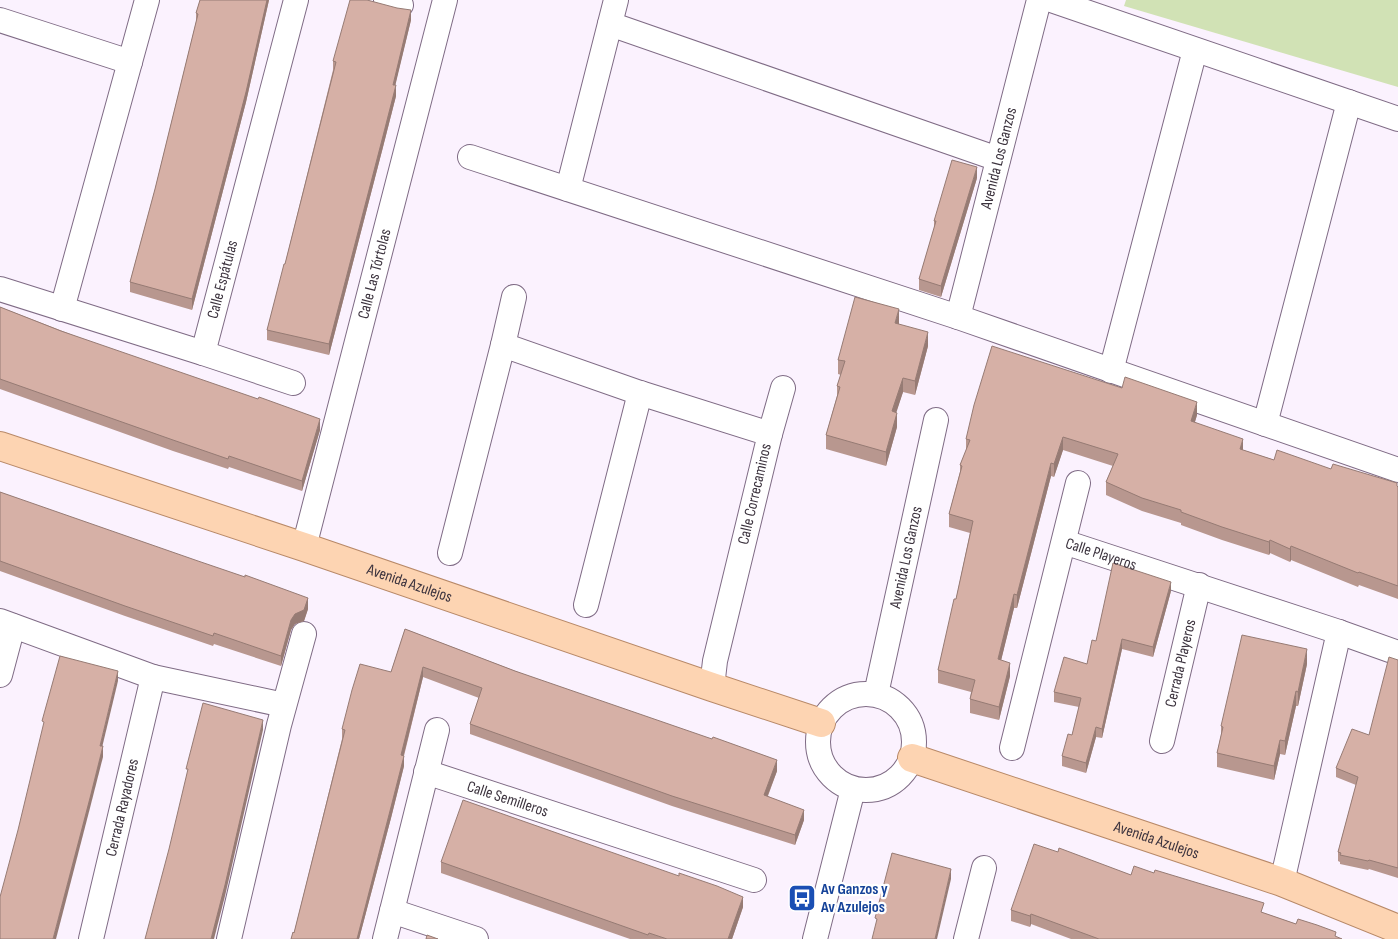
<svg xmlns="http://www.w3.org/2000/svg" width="1398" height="939" viewBox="0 0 1398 939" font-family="'Sofia Sans Condensed',sans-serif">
	<rect width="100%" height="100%" fill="#fbf2fe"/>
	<path fill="#d1e2b5" d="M1126,0H1398V87L1124,6Z"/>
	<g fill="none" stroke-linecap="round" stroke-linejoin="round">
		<g stroke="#7f6b85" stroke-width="26">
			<g id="minor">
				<path d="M386,0L401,5"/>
				<path d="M1051,0L1398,119"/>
				<path d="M0,20L130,62"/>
				<path d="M610,24L998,159"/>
				<path d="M470,157L958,317L1398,470"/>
				<path d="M568,189L616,0"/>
				<path id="s1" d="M0,289L203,353L296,0"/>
				<path d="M62,309L147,0"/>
				<path id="s2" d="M958,317L1039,0"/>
				<path d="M503,345L514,297"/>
				<path d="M203,353L293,383"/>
				<path d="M1111,371L1195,50"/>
				<path d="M1265,424L1349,102"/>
				<path d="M770,434L783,388"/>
				<path id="s3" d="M1064,542L1339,632L1398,653"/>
				<path id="s4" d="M304,547L445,0"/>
				<path d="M450,553L503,345L640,393L770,434L715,661L712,687"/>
				<path d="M586,605L640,393"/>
				<path d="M0,621L153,677L284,705"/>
				<path d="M0,675L13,626"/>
				<circle cx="866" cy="742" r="48"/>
				<path id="s5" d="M876,694L936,420"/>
				<path id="s6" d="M1162,741L1199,585"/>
				<path d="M1012,748L1078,483"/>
				<path id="s7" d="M426,772L754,880"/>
				<path d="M1282,882L1339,632"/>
				<path d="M392,911L476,939"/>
				<path id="s8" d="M91,939L153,677"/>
				<path d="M229,939L279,725L304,634"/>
				<path d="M385,939L437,730"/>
				<path d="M815,939L853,789"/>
				<path d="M966,939L984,868"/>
			</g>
		</g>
		<g stroke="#b88968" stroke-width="30">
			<g id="major">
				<path id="s9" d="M0,446L304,547L712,687L821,723"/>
				<path id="s10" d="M912,758L1282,882L1398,929"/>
			</g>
		</g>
		<use href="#minor" stroke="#fff" stroke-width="24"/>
		<use href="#major" stroke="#fdd4b2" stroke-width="28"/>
	</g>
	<g fill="#b8978f">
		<path d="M200,0H269L246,102L192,310L130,292V282L155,189L196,22V13Z"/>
		<path d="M397,8L411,20L395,85L396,96L383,147L329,355L267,340V330L285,264L333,70V61Z"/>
		<path d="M977,178L941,297L919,290V279L934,229V221Z"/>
		<path d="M0,307L320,430L302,491L229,467L228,469L173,451L0,389Z"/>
		<path d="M899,324L928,346L915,395L903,392L896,412L897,427L886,466L826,449V435L837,396V386L841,375L838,374V360Z"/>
		<path d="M1197,415L1195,422L1243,450L1274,460L1331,469L1398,487V599L1359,585L1358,587L1291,560L1290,562L1270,553L1269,555L1222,540L1181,525V523L1142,511L1106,495V482L1113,466L1063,450L1054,477L1051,476L1017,608H1014L1001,660L1010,676L999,720L970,713V699L971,692L938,683V670L956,599L970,533L949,527V514L960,472V465L966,451V439Z"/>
		<path d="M0,492L308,609L304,621L295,624L291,630L281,666L214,644L213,646L125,616L0,571Z"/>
		<path d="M1171,591L1153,657L1122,649L1102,738L1096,737L1086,773L1062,766V756L1072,735L1079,707L1054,702V692L1087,664L1096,641Z"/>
		<path d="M405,629L777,771L768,796L804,820L795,845L672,806L470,734V724L479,698L423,677L404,756V766L391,818L359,939H291L294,933L342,739V729L391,672Z"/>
		<path d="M1398,660V878L1369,869L1368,870L1340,864V862L1338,861V852L1356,785L1336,777V768L1369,735Z"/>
		<path d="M1307,664L1298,706H1296L1285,755L1280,754L1274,780L1217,767V753L1221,735V726Z"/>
		<path d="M1058,852L1131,875L1264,913L1296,924L1342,939H1071L1031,924L1030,927L1011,921V910Z"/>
		<path d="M441,862L743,907L732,939H630L441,873Z"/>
	</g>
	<g fill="#967b74">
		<path d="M267,0H269L246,102L192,310V299Z"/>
		<path d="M411,10V20L393,95V85Z"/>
		<path d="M396,85V96L383,147L329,355V344Z"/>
		<path d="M977,167V178L941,297V286Z"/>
		<path d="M899,309V324L895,337V323Z"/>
		<path d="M928,332V346L915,395V381Z"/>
		<path d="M903,378V392L892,426V411Z"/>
		<path d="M1197,402V415L1191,434V421Z"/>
		<path d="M897,413V427L886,466V452Z"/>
		<path d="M320,419V430L302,491V481Z"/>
		<path d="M1063,437V450L1054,477V464Z"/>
		<path d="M1243,439V452L1240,449Z"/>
		<path d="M1051,463V476L1017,608V595Z"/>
		<path d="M1270,540V553L1269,555V542Z"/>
		<path d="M1291,546V560L1290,562V549Z"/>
		<path d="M1171,582V591L1153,657V647Z"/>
		<path d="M1014,594V608L998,673V659Z"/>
		<path d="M308,598V609L304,621L295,624L291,630L281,666V656L291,620L295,614Z"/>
		<path d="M1122,639V649L1102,738V729Z"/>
		<path d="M1307,649V664L1298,706V692Z"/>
		<path d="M1010,663V676L999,720V707Z"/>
		<path d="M423,667V677L401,766V755Z"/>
		<path d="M118,671V681L100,756V746Z"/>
		<path d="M1296,691V706L1285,755V741Z"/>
		<path d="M263,720V730L225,896L214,939H211Z"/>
		<path d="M1096,727V737L1086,773V763Z"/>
		<path d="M1280,740V754L1274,780V766Z"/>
		<path d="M103,746V757L90,808L56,939H53Z"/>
		<path d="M404,756V766L391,818L359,939H357Z"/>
		<path d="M777,760V771L764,805V795Z"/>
		<path d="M804,810V820L795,845V835Z"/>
		<path d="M951,869V879L937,939H935Z"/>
		<path d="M743,897V907L732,939H728Z"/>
		<path d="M1031,914V924L1030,927V916Z"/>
	</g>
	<g fill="#d6b0a6" stroke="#967b74">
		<path d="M200,0H267L246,92L192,299L130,282L155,189L198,14L196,13Z"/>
		<path d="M350,0H367L397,8L411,10L393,85H396L383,136L329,344L267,330L284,264H285L336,62L333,61Z"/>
		<path d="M952,160L977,167L941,286L919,279L936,221H934Z"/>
		<path d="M855,297L899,309L895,323L928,332L915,381L903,378L892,411L897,413L886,452L826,435L840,387L837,386L845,361L838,360Z"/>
		<path d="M0,307L61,331L258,399L259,397L320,419L302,481L229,456L228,459L173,440L0,379Z"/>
		<path d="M992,346L1122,388L1125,377L1197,402L1191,421L1243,439L1240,449L1274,460L1277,450L1331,469L1333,464L1397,483V486L1398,487V586L1359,572L1358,573L1291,546L1290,549L1270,540L1269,542L1222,527L1181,512V510L1142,498L1106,482L1118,454L1063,437L1054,464L1051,463L1017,595L1014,594L998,659L1010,663L999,707L970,699L975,680L938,670L954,599H956L973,521L949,514L962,466L960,465L970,440L966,439L974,405Z"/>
		<path d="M0,492L198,561L245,577V575L308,598L304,610L295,614L291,620L281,656L214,633L213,636L125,606L0,561Z"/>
		<path d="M1113,563L1171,582L1153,647L1122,639L1102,729L1096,727L1086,763L1062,756L1068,734L1072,735L1081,698L1054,692L1064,657L1087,664L1092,640L1096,641Z"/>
		<path d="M405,629L515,671L712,739L713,737L777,760L764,795L804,810L795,835L672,796L470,724L482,688L423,667L401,755L404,756L391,807L357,939H291L293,932L294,933L345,730L342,729L352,690L360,664L391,672Z"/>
		<path d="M1242,635L1307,649L1298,692L1296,691L1285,741L1280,740L1274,766L1217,753L1223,727L1221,726Z"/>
		<path d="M60,656L118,671L100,746H103L90,798L53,939H0V897L18,830L44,722L42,721Z"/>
		<path d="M1389,657L1398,660V868L1369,860L1368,861L1340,855L1341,853L1338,852L1358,777L1336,768L1352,729L1369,735Z"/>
		<path d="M203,703L263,720L225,885L211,939H145L169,849L188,769H186Z"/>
		<path d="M463,800L679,876V873L717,886L743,897L728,939H667L649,933L648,935L441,862Z"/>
		<path d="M1034,844L1058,852L1059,848L1131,875L1134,866L1154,873L1155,870L1264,903L1261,912L1296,924L1298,919L1317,925L1336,932L1335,936L1342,939H1099L1031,914L1030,916L1011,910Z"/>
		<path d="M892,853L951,869L935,939H872L877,919L875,918Z"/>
		<path d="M427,935L438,939H426Z"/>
	</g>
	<defs>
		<g id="bus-square" transform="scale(1.4375)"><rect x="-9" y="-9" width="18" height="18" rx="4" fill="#1a4fb4" stroke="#fff"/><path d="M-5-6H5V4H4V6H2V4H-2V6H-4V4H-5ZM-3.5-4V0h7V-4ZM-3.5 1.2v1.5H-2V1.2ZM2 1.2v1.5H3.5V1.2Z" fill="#fff"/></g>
	</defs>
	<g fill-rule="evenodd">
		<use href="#bus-square" x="802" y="898"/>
	</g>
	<g text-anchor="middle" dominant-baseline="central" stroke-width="4.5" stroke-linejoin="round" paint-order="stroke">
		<g font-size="16" fill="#3c333e" stroke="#fff">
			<text stroke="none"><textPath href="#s2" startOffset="164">Avenida Los Ganzos</textPath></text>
			<text stroke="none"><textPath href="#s4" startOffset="282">Calle Las Tórtolas</textPath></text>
			<text stroke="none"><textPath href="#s1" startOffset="289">Calle Espátulas</textPath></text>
			<text transform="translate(755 494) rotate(-77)">Calle Correcaminos</text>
			<text stroke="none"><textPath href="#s5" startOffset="140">Avenida Los Ganzos</textPath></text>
			<text stroke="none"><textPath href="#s3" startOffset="39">Calle Playeros</textPath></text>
			<text stroke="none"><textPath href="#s9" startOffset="432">Avenida Azulejos</textPath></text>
			<text stroke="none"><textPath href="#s6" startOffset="80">Cerrada Playeros</textPath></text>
			<text stroke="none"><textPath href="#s7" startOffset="86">Calle Semilleros</textPath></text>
			<text stroke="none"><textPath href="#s8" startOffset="135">Cerrada Rayadores</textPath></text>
			<text stroke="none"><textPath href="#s10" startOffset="258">Avenida Azulejos</textPath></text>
		</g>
		<g font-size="16" font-weight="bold" fill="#164399" stroke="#fff" text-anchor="start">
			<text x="821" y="889">Av Ganzos y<tspan x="821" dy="18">Av Azulejos</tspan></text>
		</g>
	</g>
</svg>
